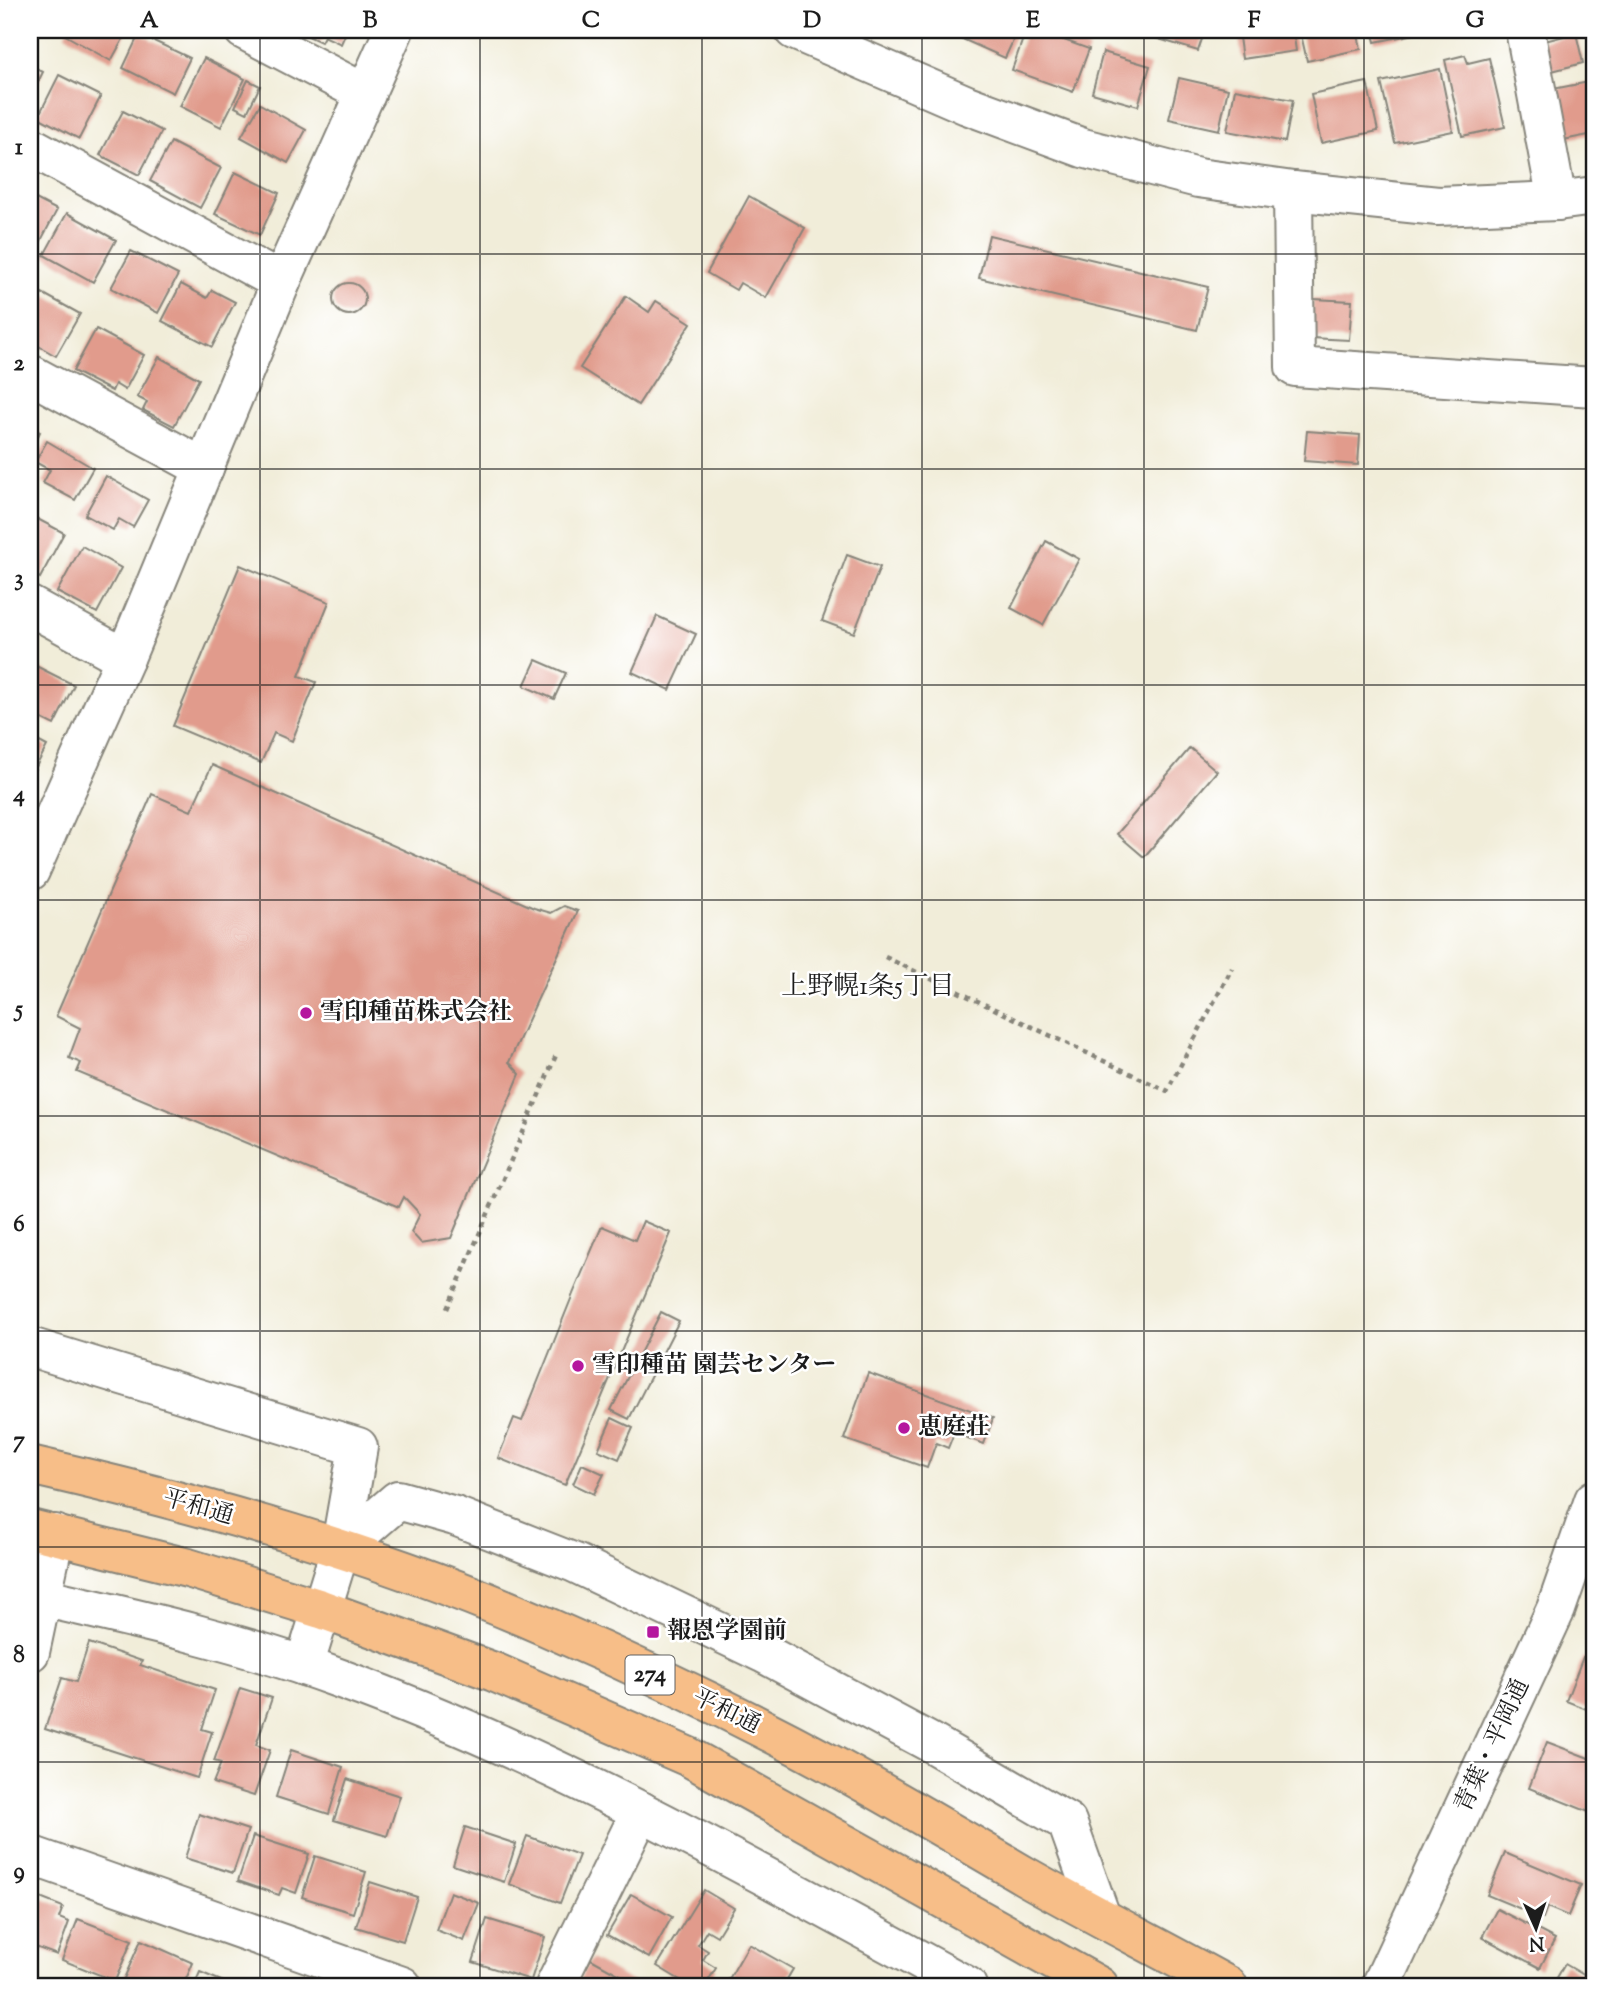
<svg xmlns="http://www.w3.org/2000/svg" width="1624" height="2016" viewBox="0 0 1624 2016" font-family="'Sorts Mill Goudy','Noto Serif JP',serif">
	<rect width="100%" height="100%" fill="#fff"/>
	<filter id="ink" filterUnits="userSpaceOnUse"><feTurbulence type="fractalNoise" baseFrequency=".0143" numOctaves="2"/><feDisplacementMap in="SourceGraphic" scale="14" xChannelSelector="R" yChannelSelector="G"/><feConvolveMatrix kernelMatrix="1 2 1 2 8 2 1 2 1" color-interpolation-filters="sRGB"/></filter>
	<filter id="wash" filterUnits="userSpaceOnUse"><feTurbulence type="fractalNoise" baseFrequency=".00686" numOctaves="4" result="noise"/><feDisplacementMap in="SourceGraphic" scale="28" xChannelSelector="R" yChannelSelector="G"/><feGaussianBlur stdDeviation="1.57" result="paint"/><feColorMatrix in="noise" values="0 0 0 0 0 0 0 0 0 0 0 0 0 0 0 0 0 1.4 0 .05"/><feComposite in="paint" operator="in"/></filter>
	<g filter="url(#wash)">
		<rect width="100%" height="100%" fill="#f1edd9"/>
		<g id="blocks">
			<g fill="#e19b8c">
				<path d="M68,30H128L111,61L65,35Z"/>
				<path d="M295,30H347L341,44L324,36L321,42Z"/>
				<path d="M964,30H1018L1005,58L960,38Z"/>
				<path d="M1026,30H1036L1089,49L1073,92L1012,70Z"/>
				<path d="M1151,30H1205L1198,51L1149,36Z"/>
				<path d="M1238,30H1293L1296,51L1242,59Z"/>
				<path d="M1300,30H1357L1361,49L1307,61Z"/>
				<path d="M1372,30H1419L1420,33L1375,42Z"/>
				<path d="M1576,33L1583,63L1548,72L1541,42Z"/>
				<path d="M139,34L190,58L173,93L123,68Z"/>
				<path d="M1103,52L1150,66L1138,106L1092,93Z"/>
				<path d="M1465,55L1468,63L1489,58L1505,127L1462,136L1445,60Z"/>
				<path d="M204,58L245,79L221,127L180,106Z"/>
				<path d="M30,65L43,72L30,98Z"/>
				<path d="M1440,69L1453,131L1395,143L1381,82Z"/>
				<path d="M59,75L101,96L79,139L38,117Z"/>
				<path d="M1179,78L1228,89L1219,130L1169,119Z"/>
				<path d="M248,80L260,86L247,113L235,107Z"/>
				<path d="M1594,81V134L1563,140L1553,89Z"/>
				<path d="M1367,82L1378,131L1321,143L1311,94Z"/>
				<path d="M1235,89L1293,100L1285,142L1227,131Z"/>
				<path d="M260,104L306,130L288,163L241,137Z"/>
				<path d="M123,111L162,131L139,175L100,155Z"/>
				<path d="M171,142L221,168L200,208L150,181Z"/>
				<path d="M235,172L279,193L260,235L215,214Z"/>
				<path d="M30,196L57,210L36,250L30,247Z"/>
				<path d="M749,196L805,228L766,298L740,283L736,290L707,273Z"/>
				<path d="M67,213L116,240L93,282L44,255Z"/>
				<path d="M989,235L1208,287L1197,330L979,278Z"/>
				<path d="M131,251L178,275L158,313L111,288Z"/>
				<circle cx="349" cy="299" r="16"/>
				<path d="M181,284L207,298L212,290L235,302L212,347L162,321Z"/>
				<path d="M42,293L80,314L56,356L30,341V316Z"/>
				<path d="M626,296L649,312L656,301L691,323L638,405L580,368Z"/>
				<path d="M1313,299L1352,301L1349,340L1311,338Z"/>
				<path d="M96,329L144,355L125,390L115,384L112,391L73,371Z"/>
				<path d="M159,357L199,379L174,426L143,410L147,402L137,397Z"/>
				<path d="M30,427L40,432L30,453Z"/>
				<path d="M1307,431L1360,435L1358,465L1304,461Z"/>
				<path d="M47,441L93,468L75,500L43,483L50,470L35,462Z"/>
				<path d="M106,476L148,500L133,527L119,519L113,530L85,515Z"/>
				<path d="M30,515L64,533L40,578L30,572Z"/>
				<path d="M1046,541L1079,559L1043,625L1011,608Z"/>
				<path d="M82,546L121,568L97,613L57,592Z"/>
				<path d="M847,555L880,567L854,633L822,621Z"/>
				<path d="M240,565L329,602L299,676L316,682L292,741L274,733L261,763L173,726Z"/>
				<path d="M657,616L696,634L670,690L632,672Z"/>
				<path d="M536,660L566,673L554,699L524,686Z"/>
				<path d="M30,663L74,685L54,725L30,713Z"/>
				<path d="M30,737L47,746L30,778Z"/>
				<path d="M1190,748L1217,771L1144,857L1117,834Z"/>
				<path d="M212,765L534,908L551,913L564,906L578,911L509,1062L520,1074L451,1238L421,1243L411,1232L420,1214L404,1197L399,1207L77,1072L81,1063L69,1058L80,1028L56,1016L152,794L191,811Z"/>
				<path d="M643,1221L671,1233L565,1485L498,1458L514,1418L522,1421L573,1294L602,1226L635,1240Z"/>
				<path d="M661,1312L679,1321L629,1419L611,1410Z"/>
				<path d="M868,1373L993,1418L984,1444L954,1433L948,1448L936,1443L927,1468L844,1439Z"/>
				<path d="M612,1418L633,1428L619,1459L598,1450Z"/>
				<path d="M582,1464L604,1474L594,1494L573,1484Z"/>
				<path d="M89,1643L142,1661L140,1665L215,1690L202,1729L212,1732L197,1778L45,1729L62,1678L76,1682Z"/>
				<path d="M1583,1657L1594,1661V1712L1566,1701Z"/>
				<path d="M240,1688L272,1698L256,1745L270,1750L254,1796L213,1783L221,1763L214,1761Z"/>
				<path d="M1547,1742L1594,1760V1776L1591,1785L1594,1787V1814L1529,1788Z"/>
				<path d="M291,1750L343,1767L329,1814L276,1797Z"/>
				<path d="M347,1779L400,1796L387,1836L334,1820Z"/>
				<path d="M199,1814L248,1830L233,1873L185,1858Z"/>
				<path d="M465,1827L516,1844L504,1882L453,1865Z"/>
				<path d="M253,1836L309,1854L296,1893L282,1888L279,1895L238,1881Z"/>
				<path d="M527,1836L579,1855L560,1903L509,1884Z"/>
				<path d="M1505,1853L1581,1885L1568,1916L1547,1907L1543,1918L1487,1895Z"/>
				<path d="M315,1856L366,1872L353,1913L302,1897Z"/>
				<path d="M370,1882L417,1897L403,1941L356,1927Z"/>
				<path d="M704,1890L734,1908L717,1936L707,1930L698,1945L708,1951L703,1960L716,1968L705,1986H690L657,1966Z"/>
				<path d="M450,1892L479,1903L464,1941L436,1930Z"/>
				<path d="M30,1894L63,1907L59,1918L69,1922L57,1955L30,1945Z"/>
				<path d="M631,1894L672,1917L649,1958L607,1935Z"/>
				<path d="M1593,1905H1594V1930L1588,1929Z"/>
				<path d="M1497,1909L1555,1939L1540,1968L1482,1937Z"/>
				<path d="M78,1919L132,1940L115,1981L62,1960Z"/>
				<path d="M487,1919L545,1937L531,1980L473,1962Z"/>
				<path d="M141,1940L193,1963L183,1986H129L122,1983Z"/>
				<path d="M749,1944L793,1969L783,1986H725Z"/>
				<path d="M591,1959L640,1986H576Z"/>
				<path d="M1565,1964L1594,1981V1986H1552Z"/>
				<path d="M200,1972L233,1986H194Z"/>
			</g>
		</g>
	</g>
	<g filter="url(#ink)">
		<use href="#blocks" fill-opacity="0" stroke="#86847a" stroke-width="2"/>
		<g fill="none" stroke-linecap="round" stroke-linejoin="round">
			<g stroke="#86847a" stroke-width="42">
				<g id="minor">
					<path d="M244,30L366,94"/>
					<path d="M794,30L967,105L1083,148L1198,178L1293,191L1438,206L1557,201L1594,196"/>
					<path d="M1525,30L1557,201"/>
					<path d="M30,146L281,282"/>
					<path d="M1293,191L1295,367L1594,387"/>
					<path d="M30,374L204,468"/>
					<path d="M30,606L125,658"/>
					<path d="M30,871L125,658L281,282L394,30"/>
					<path d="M30,1347L358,1447L340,1550L304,1666"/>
					<path d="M340,1550L398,1500L455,1516L575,1563L763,1653L933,1744L1067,1822L1101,1917"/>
					<path d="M41,1597C142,1620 244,1643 341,1679C560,1759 763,1875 967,1986"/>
					<path d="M30,1652L55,1534"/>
					<path d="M30,1855L402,1986"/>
					<path d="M555,1986L641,1811"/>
					<path d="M1381,1986L1556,1609L1594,1500"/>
				</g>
			</g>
			<g stroke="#86847a" stroke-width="42">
				<g id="highway">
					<path d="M30,1465C205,1505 381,1554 545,1626C644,1669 742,1716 836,1767C900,1802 962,1839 1025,1876C1092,1914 1161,1949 1228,1986"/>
					<path d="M30,1529L188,1568L321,1609L494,1672L689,1757L1099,1986"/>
				</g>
			</g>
			<g stroke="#86847a" stroke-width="4.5" stroke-dasharray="5 5" stroke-linecap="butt">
				<path d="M885,957L1167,1091L1232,968"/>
				<path d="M447,1309L557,1053"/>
			</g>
			<use href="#minor" stroke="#fff" stroke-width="38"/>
			<use href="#highway" stroke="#f7be88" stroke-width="38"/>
		</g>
	</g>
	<path fill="none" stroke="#1c1c1c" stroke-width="2" stroke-opacity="0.55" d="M260,30V1986M480,30V1986M702,30V1986M922,30V1986M1144,30V1986M1364,30V1986M30,254H1594M30,469H1594M30,685H1594M30,900H1594M30,1116H1594M30,1331H1594M30,1547H1594M30,1762H1594"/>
	<g fill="#b5179e" stroke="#fff" stroke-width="2.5">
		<circle cx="306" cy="1013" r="7"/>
		<circle cx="578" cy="1366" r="7"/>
		<circle cx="904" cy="1428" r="7"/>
		<rect x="646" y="1625" width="14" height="14" rx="3.5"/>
	</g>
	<g text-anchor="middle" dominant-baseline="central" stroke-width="5" stroke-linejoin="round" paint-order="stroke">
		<rect fill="#fff" stroke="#606060" stroke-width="2" x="625.5" y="1655.5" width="49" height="39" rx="5"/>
		<g font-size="23" font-weight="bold" fill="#1c1c1c">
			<text x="650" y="1675">274</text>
		</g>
		<g font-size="24" font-weight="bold" fill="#1c1c1c" stroke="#fff" text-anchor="start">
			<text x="320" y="1013">雪印種苗株式会社</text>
			<text x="592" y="1366">雪印種苗 園芸センター</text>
			<text x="918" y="1428">恵庭荘</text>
			<text x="667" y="1632">報恩学園前</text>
		</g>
		<g font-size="24" fill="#1c1c1c" stroke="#fff">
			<text transform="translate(198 1508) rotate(16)">平和通</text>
			<text transform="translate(726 1712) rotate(26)">平和通</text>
			<text transform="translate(1493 1746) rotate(-65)">青葉・平岡通</text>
		</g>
		<g font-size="26" fill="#1c1c1c" stroke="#fff">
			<text x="868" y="987">上野幌1条5丁目</text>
		</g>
	</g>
	<rect width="1624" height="2016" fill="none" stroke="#fff" stroke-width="77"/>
	<g transform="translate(1536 1928) rotate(177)" stroke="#ffffff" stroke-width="5" paint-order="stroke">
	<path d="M0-5L12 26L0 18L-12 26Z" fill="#1c1c1c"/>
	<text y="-10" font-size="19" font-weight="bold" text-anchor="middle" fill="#1c1c1c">N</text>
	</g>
	<rect x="38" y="38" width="1548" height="1940" fill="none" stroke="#1c1c1c" stroke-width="2.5"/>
	<g font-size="23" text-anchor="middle" font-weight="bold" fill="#1c1c1c">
		<text x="149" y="27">A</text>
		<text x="370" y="27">B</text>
		<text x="591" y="27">C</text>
		<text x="812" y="27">D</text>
		<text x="1033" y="27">E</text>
		<text x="1254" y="27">F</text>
		<text x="1475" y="27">G</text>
		<text x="19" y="154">1</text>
		<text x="19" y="370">2</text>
		<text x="19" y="585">3</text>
		<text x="19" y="801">4</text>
		<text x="19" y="1016">5</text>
		<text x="19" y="1231">6</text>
		<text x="19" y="1447">7</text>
		<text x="19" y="1662">8</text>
		<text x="19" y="1878">9</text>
	</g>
</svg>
